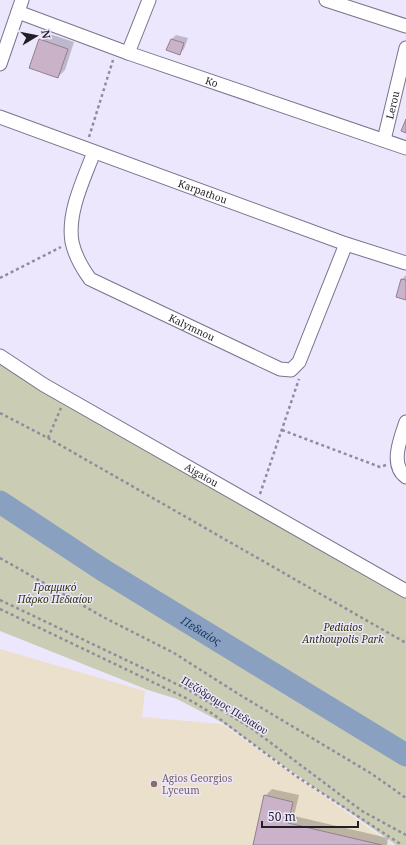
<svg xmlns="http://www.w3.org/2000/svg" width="406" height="845" viewBox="0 0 406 845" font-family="'Noto Serif',serif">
	<rect width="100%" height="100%" fill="#ede7fe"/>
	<path fill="#ebe0cb" d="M0,649L145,691L142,717L222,724L393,845H0Z"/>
	<path fill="#cacdb3" d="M0,358L406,596V845H396L223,723L177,699L148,690L0,631Z"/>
	<g fill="#0003">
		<path d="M47,33L74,42L65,70L58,77L40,40Z"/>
		<path d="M176,35L188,38L184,49L180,53L168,49L172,39Z"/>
		<path d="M406,275V299L397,296L402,279Z"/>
		<path d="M272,789L299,795L294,816L388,838L387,845H254L265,796Z"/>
	</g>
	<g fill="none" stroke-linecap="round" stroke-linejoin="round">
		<path stroke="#8aa0c0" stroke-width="23" id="s1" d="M0,502L103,570L406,755"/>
	</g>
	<g fill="#cab3c9" stroke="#947e93">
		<path d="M39,39L68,49L58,78L29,68Z"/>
		<path d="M171,39L184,43L180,55L166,50Z"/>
		<path d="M406,119V133L401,131Z"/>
		<path d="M401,279L406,280V300L396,297Z"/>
		<path d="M264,795L293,802L288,823L382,845H253Z"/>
	</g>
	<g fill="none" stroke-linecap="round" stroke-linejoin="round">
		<g stroke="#79738c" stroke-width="15">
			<g id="minor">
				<path d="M326,0L406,26"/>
				<path id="s2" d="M18,12L128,53L406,148"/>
				<path d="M128,53L149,0"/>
				<path d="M0,64L22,0"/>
				<path id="s3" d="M0,117L346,244L406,263"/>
				<path id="s4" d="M384,140L406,48"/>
				<path id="s5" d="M94,152C84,179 67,212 72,242C75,256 82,268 90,279L280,369L291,370L299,362L346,244"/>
				<path id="s6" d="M0,356L44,385L406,591"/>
				<path d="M406,422C401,437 389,465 406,477"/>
			</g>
		</g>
		<g stroke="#918c9d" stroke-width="2.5" stroke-dasharray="3 3" stroke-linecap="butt">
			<path d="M89,137L113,60"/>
			<path d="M0,278L61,247"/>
			<path d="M0,413L48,438L406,643"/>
			<path d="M282,430L380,467L386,465"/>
			<path d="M48,438L61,408"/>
			<path d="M260,494L299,379"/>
			<path d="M0,558L105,618L174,653L240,695L372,774L406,798"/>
			<path d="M0,600L187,689L251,728L362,811L406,835"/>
			<path d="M0,609L188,699L213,714L296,776L402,845"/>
		</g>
		<use href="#minor" stroke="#fff" stroke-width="13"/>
	</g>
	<circle fill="#8d6e63" stroke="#ede7fe" stroke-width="1.5" cx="154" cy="784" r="4"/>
	<g text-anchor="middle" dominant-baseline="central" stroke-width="3" stroke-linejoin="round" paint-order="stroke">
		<g font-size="10" fill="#211e28" stroke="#ede7fe">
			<text stroke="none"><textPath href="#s2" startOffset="206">Ko</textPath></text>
			<text stroke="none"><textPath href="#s4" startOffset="36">Lerou</textPath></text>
			<text stroke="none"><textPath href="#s3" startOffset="216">Karpathou</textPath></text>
			<text stroke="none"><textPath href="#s5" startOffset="248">Kalymnou</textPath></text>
			<text stroke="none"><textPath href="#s6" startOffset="234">Aigaiou</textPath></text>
			<text transform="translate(225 705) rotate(32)">Πεζόδρομος Πεδιαίου</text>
		</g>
		<g font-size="10" font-style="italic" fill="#303201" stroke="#ede7fe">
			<text x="55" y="587">Γραμμικό<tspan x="55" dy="12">Πάρκο Πεδιαίου</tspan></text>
			<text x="343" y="627">Pediaios<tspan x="343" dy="12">Anthoupolis Park</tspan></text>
		</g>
		<g font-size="10" fill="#785e54" stroke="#ede7fe" text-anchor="start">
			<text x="162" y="778">Agios Georgios<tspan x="162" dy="12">Lyceum</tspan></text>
		</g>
		<g font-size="11" font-style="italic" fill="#15335d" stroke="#ede7fe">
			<text stroke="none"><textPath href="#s1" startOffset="239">Πεδιαίος</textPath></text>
		</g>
	</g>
	<g transform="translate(36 36) rotate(80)" stroke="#ede7fe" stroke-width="3" paint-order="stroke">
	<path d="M0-3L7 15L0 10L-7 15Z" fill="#211e28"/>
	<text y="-6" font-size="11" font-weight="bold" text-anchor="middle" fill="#211e28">N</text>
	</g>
	<path d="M262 821v6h96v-6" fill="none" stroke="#211e28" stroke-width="2"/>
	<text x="268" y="821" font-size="12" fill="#211e28" stroke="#ede7fe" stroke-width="3" paint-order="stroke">50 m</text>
</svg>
